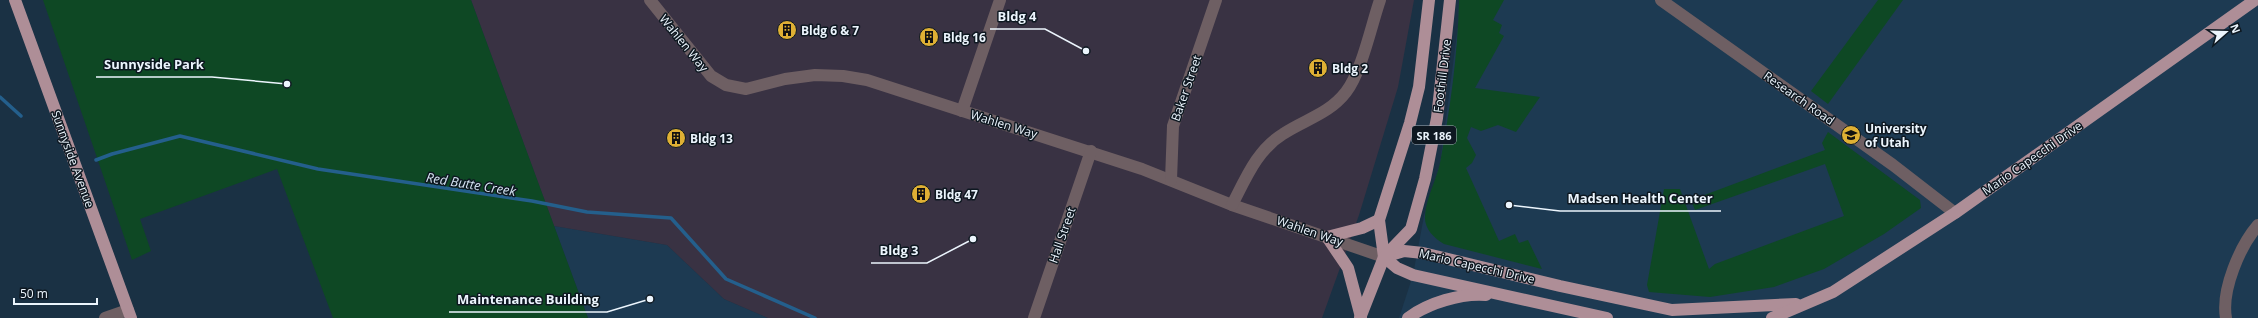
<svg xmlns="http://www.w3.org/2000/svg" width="2258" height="318" viewBox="0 0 2258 318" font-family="'Open Sans',sans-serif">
	<rect width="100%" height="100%" fill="#1a3144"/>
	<g fill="#1d3a52">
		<path d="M1459,0H2258V318H1399L1413,275L1424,216L1440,164L1458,26Z"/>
		<path d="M554,226L667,245L724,299L768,318H588Z"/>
	</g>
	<path fill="#393243" d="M471,0H1414L1398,87L1359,215L1322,318H768L724,299L667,245L554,226Z"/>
	<g fill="#0e4824">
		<path d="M43,0H471L588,318H333L277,169L140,219L151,251L132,260Z"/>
		<path d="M1459,0H1504L1493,20L1502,25L1499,33L1504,36L1475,88L1540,97L1516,132L1498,125L1481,131L1471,127L1467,138L1476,155L1472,163L1466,168L1499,241L1515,234L1519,243L1528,240L1542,269L1444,244C1434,238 1424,229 1425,216C1426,198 1436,181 1440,163C1450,110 1458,54 1459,0Z"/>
		<path d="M1878,0H1903L1828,104L1811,91Z"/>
		<path d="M1828,132L1920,200L1921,208L1884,234L1824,269L1774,287L1710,297L1649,292L1647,285L1664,189H1680L1709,269L1715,264L1844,216L1825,164L1695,210L1691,200L1825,150L1822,143Z"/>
	</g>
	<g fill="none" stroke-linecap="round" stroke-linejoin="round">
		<g stroke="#245f8c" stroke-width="3.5">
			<path d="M0,97L21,116"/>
			<path d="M96,160L112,154L180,136L318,169L532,201L587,212L671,218L726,279L815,318"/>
		</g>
		<g stroke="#6e5f63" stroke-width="12">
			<path d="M650,0L711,76L726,85L746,89L785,79L815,75L843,76L867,80L1142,169L1232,205L1384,257"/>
			<path d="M1661,0L1893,165L1955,213"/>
			<path d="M962,111L1000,0"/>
			<path d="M1171,180L1173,126L1216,0"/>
			<path d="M1232,205C1246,178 1257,150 1283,134C1306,119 1329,114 1346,92C1362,71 1371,26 1380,0"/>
			<path d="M105,318L128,310"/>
			<path d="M1034,318L1091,151"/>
			<path d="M2226,318C2221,290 2240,246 2258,225"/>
		</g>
		<g stroke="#ae8e97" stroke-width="12">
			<path d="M15,0L131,318"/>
			<path d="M1327,237L1348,268L1361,317"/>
			<path d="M1327,237L1362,228L1379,220"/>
			<path d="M1384,257L1404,251L1423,253L1560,286L1672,310L1796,304"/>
			<path d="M1384,257L1379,220L1410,123L1419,87L1429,0"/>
			<path d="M1384,257L1397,268L1413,275L1607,318"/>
			<path d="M1360,318L1384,257L1411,229L1425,179L1437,118L1450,0"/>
			<path d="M1408,318C1428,303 1461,293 1486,295"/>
			<path d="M1772,318L1833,292L1955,213L2255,0"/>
		</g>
	</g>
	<defs>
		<g id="building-disc" transform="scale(1)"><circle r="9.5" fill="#dfb034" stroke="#0e1821"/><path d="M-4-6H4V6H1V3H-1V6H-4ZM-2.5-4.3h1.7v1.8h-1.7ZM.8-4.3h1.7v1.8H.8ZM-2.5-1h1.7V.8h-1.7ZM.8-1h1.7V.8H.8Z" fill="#111"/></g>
		<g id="university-disc" transform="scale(1)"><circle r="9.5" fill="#dfb034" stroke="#0e1821"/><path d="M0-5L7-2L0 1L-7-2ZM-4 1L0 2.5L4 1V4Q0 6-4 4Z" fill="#111"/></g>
	</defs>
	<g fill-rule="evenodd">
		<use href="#building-disc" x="787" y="30"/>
		<use href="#building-disc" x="929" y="37"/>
		<use href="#building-disc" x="1318" y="68"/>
		<use href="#university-disc" x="1851" y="135"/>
		<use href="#building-disc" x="676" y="138"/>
		<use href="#building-disc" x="921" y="194"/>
	</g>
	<g text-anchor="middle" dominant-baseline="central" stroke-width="3" stroke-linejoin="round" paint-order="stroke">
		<rect fill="#0e1821" stroke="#a9b3bb" stroke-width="1" x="1412" y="126" width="44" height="18" rx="3"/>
		<g font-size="11" font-weight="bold" fill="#ecf5fd">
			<text x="1434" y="135">SR 186</text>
		</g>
		<g font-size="12" font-weight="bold" fill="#ecf5fd" stroke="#0e1821" text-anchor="start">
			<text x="801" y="30">Bldg 6 &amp; 7</text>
			<text x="943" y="37">Bldg 16</text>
			<text x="1332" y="68">Bldg 2</text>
			<text x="1865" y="128">University<tspan x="1865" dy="14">of Utah</tspan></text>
			<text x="690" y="138">Bldg 13</text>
			<text x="935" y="194">Bldg 47</text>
		</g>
		<g font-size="12" fill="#ecf5fd" stroke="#0e1821">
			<text transform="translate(684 43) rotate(51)">Wahlen Way</text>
			<text transform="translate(1442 76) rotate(-83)">Foothill Drive</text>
			<text transform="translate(1186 88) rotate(-71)">Baker Street</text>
			<text transform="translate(1799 98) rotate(35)">Research Road</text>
			<text transform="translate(1004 124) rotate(17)">Wahlen Way</text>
			<text transform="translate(2032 158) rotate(-35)">Mario Capecchi Drive</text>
			<text transform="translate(73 159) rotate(70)">Sunnyside Avenue</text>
			<text transform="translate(1310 231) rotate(19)">Wahlen Way</text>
			<text transform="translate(1062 235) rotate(-71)">Hall Street</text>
			<text transform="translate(1477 266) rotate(13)">Mario Capecchi Drive</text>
		</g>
		<g font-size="13" font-style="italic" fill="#d7e6f4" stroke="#0e1821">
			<text transform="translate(471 184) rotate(9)">Red Butte Creek</text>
		</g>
	</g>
	<path fill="none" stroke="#ecf5fd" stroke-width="1.5" d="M1086 51L1045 29H990M287 84L212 77H96M1509 205L1560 211H1721M973 239L927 263H871M650 299L607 312H449"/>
	<g fill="#ecf5fd" stroke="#0e1821" stroke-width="1.5">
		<circle cx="1086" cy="51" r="4"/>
		<circle cx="287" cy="84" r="4"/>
		<circle cx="1509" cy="205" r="4"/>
		<circle cx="973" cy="239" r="4"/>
		<circle cx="650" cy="299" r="4"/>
	</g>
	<g font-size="13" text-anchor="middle" font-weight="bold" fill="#ecf5fd" stroke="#0e1821" stroke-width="3" stroke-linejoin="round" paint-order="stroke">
		<text x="1017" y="21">Bldg 4</text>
		<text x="154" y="69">Sunnyside Park</text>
		<text x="1640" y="203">Madsen Health Center</text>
		<text x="899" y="255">Bldg 3</text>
		<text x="528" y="304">Maintenance Building</text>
	</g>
	<g transform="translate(2226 32) rotate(70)" stroke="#0e1821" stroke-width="3" paint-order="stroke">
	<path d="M0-3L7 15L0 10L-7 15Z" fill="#ecf5fd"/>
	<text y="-6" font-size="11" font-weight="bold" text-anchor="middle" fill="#ecf5fd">N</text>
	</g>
	<path d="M14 298v6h83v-6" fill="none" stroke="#ecf5fd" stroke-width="2"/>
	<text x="20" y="298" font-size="12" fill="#ecf5fd" stroke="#0e1821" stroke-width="3" paint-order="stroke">50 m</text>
</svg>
